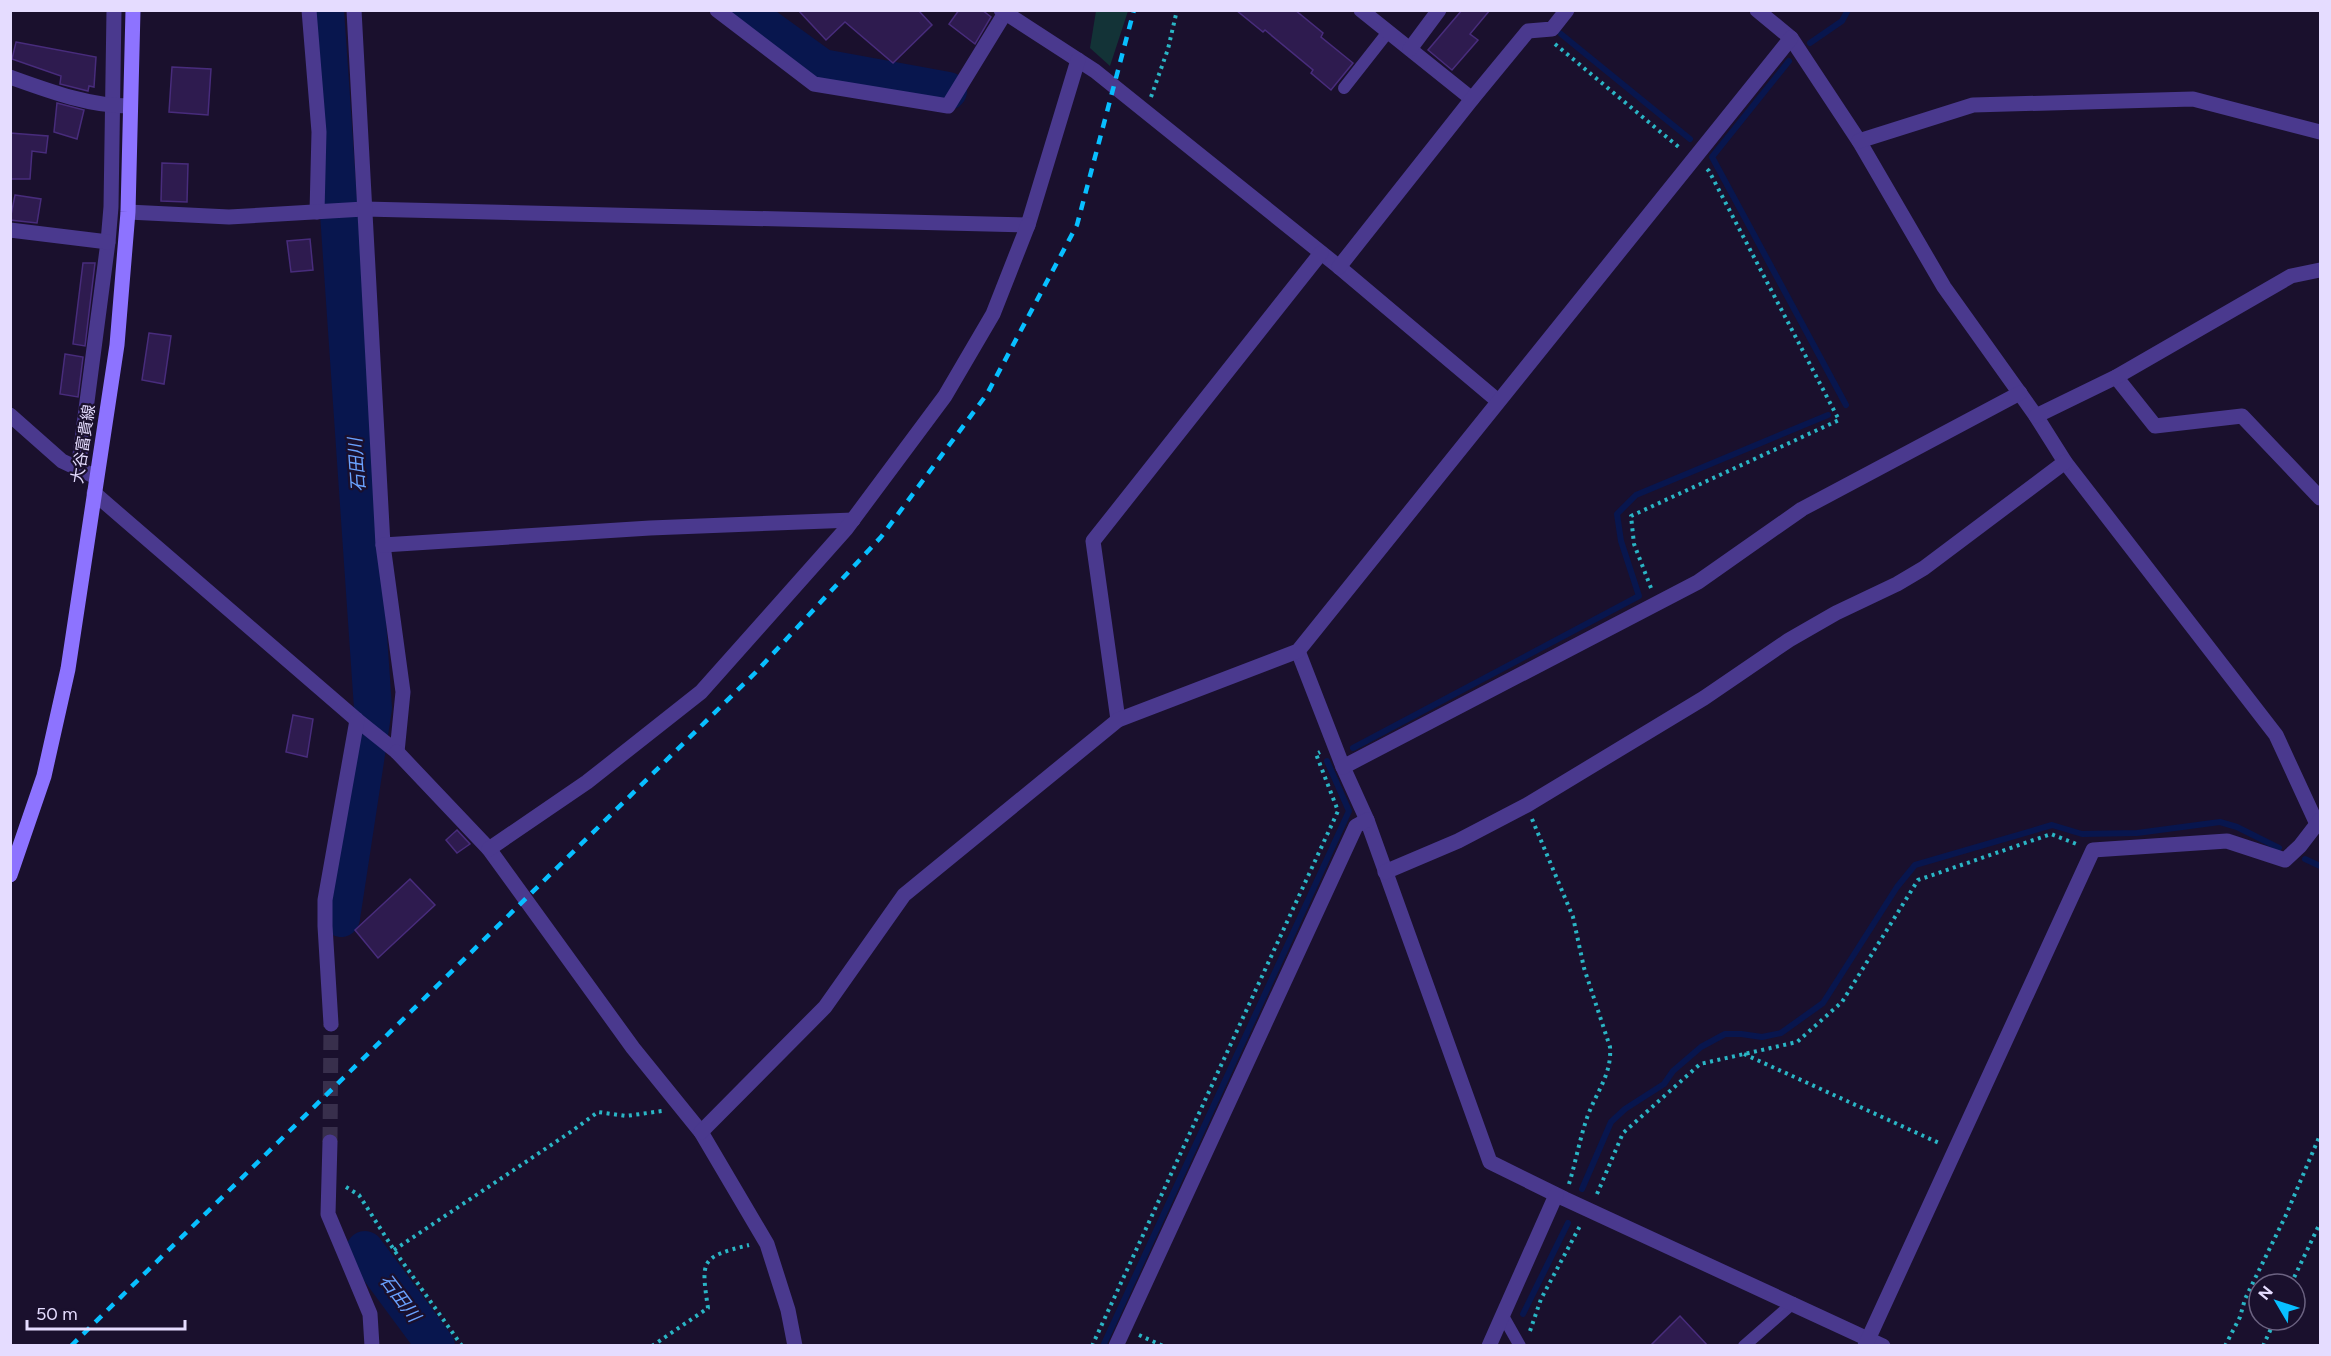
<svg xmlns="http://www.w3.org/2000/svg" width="2331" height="1356" viewBox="0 0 2331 1356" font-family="Figtree,'Noto Sans JP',sans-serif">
	<rect width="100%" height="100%" fill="#1a102d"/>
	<path fill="#133337" d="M1096,11H1128L1110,66L1090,48Z"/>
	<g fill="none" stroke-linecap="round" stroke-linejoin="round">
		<g stroke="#08164e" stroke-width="6">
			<path d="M1561,34L1690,139"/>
			<path d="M1810,43L1842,21L1848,10"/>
			<path d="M1789,61L1712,157L1846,405"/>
			<path d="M1353,748L1639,596L1621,541L1617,514L1636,495L1828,415"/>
			<path d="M2305,859L2320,866"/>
			<path d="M1582,1189L1611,1122L1625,1109L1664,1084L1673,1071L1701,1047L1725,1034H1741L1762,1037L1781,1033L1823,1003L1897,887L1915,865L2052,825L2082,834L2137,833L2220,822L2237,827L2279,848"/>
			<path d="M1523,1314L1568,1223"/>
			<path d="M1103,1346L1349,811L1327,761"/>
		</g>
		<g stroke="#08164e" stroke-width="38">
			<path d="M325,10L373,708L341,918"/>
			<path d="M742,10L822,68L948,91"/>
			<path d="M365,1250L436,1346"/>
		</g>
	</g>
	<g fill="#2e1b4f" stroke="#482c7c" stroke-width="1.5">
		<path d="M798,10H918L932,25L893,63L845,22L826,40Z"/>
		<path d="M959,10H982L991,17L975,44L949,24Z"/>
		<path d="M1236,10H1295L1323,33L1321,37L1353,63L1331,90L1311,73L1313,70L1265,30L1263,32Z"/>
		<path d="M1462,10H1490L1470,34L1478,40L1452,70L1428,50Z"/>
		<path d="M16,42L96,57L94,87L89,86L88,91L60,84L61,76L12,59Z"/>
		<path d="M172,67L211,69L208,115L169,112Z"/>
		<path d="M57,103L84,110L77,139L54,132Z"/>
		<path d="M10,133L48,136L46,153L32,151L30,179H10Z"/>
		<path d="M162,163L188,164L187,202L161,201Z"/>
		<path d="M15,195L41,199L37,223L10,220Z"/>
		<path d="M310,239L313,270L291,272L287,241Z"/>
		<path d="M83,263H95L85,346L73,344Z"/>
		<path d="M149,333L171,336L164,384L142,380Z"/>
		<path d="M65,354L83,357L78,397L60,394Z"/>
		<path d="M293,715L313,719L307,757L286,752Z"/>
		<path d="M457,830L470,844L457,853L446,840Z"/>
		<path d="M410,879L435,905L378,958L355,930Z"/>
		<path d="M1680,1316L1708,1346H1650Z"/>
	</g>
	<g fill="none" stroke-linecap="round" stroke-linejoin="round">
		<path stroke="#382f4c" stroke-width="15" stroke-dasharray="15 8" stroke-linecap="butt" d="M330,1142L331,1024"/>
		<g stroke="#2ab5c5" stroke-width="4" stroke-dasharray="3 4.5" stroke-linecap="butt">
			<path d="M1555,44L1681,149"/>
			<path d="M1151,97L1168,49L1177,10"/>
			<path d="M1651,588L1634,544L1631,516L1839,420L1709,171L1706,168"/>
			<path d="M1532,819L1573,917L1584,968L1610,1047C1612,1074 1597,1091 1588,1115C1580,1137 1576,1161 1569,1184"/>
			<path d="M1744,1054L1939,1143"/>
			<path d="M346,1187L359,1195L394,1250L462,1346"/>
			<path d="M1597,1194L1623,1133L1700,1064L1797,1042L1842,1002L1918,880L2051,834L2079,845"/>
			<path d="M394,1250L572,1131L598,1112L626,1116L662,1111"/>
			<path d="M2291,1284L2320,1223"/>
			<path d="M1530,1331L1541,1299L1581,1224"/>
			<path d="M1139,1335L1163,1346"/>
			<path d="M652,1346L708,1308C701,1260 700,1257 749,1245"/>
			<path d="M1092,1346L1338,811L1316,754L1320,752"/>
			<path d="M2225,1346L2240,1317L2245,1299L2286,1215L2320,1135"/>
			<path d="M2263,1346L2275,1320"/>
		</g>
		<g stroke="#4a398e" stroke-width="12">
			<path d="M1344,88L1388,32"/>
			<path d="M1503,1316L1520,1346"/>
			<path d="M1744,1346L1793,1303"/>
		</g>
		<path stroke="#4a398e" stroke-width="15" d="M78,470L108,242L111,207L114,10"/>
		<g stroke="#4a398e" stroke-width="15">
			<path d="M309,10L319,132L317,212"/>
			<path d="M717,10L814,84L948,106L1005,13"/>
			<path d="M1001,10L1095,71L1339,267L1498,401"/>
			<path d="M1361,10L1472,99"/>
			<path d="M1757,10L1791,38L1859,141L1944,287L2036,416L2065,462L2276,735L2317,824"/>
			<path d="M1410,49L1439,10"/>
			<path d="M10,77C49,91 89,106 130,106"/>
			<path d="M1859,141L1973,105L2193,99L2320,132"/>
			<path d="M128,212L229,217L364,209L1028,225L1078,60"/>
			<path d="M10,230L108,242"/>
			<path d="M1339,267L1472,99L1528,31L1552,29L1567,10"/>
			<path d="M2116,377L2155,426L2242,416L2320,498"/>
			<path d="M10,415L62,461L96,477"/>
			<path d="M2036,416L2116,377L2291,276L2320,270"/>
			<path d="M94,493L357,720L397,752L403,692L383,545L354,10"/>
			<path d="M383,545L650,528L853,520"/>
			<path d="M1298,651L1343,767L1367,820L1490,1162L1565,1199L1883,1346"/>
			<path d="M1118,720L1093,541L1321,253"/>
			<path d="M397,752L489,849L633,1048L701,1132L767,1244L788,1310L795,1346"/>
			<path d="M1343,767L1698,582L1802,509L2020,393"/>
			<path d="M489,849L587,782L701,692L846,529L945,396L993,314L1028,225"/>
			<path d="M1385,872L1458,841L1527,805L1704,698L1789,640L1836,613L1897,584L1924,568L2065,462"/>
			<path d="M331,1024L325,926V900L357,720"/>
			<path d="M701,1132L825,1007L904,895L1118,720L1298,651L1791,38"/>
			<path d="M330,1142L328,1214L370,1314L372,1346"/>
			<path d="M1116,1346L1356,826L1367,820"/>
			<path d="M1489,1346L1556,1195"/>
			<path d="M1865,1346L2093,850L2227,841L2285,860L2300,846L2320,820"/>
		</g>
		<path stroke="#8d73ff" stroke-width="15" d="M10,875L44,776L68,669L117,345L128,212L133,10"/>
		<path stroke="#08bfff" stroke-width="4.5" stroke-dasharray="9 8" stroke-linecap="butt" d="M71,1346L756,672L881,537L987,394L1077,225L1134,10"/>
	</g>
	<g text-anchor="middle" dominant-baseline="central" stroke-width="4.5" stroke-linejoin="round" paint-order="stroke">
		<g font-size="16" fill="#e5dcff" stroke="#1a102d">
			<text transform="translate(83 444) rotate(-81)">大谷富貴線</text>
		</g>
		<g font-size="18" font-style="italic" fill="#6aa2ff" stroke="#1a102d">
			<text transform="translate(357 465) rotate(-94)">石田川</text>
			<text transform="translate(400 1298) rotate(53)">石田川</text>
		</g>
	</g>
	<rect width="2331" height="1356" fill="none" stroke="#e5dcff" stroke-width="24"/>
	<g transform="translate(2277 1302) rotate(309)"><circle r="28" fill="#1a102d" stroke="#6b6281" stroke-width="1.5"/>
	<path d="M0-4.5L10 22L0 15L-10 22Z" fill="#08bfff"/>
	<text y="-9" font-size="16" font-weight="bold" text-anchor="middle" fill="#e5dcff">N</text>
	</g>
	<path d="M27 1320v9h158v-9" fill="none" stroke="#e5dcff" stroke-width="3"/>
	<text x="36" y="1320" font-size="18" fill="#e5dcff" stroke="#1a102d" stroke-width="4.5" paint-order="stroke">50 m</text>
</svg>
